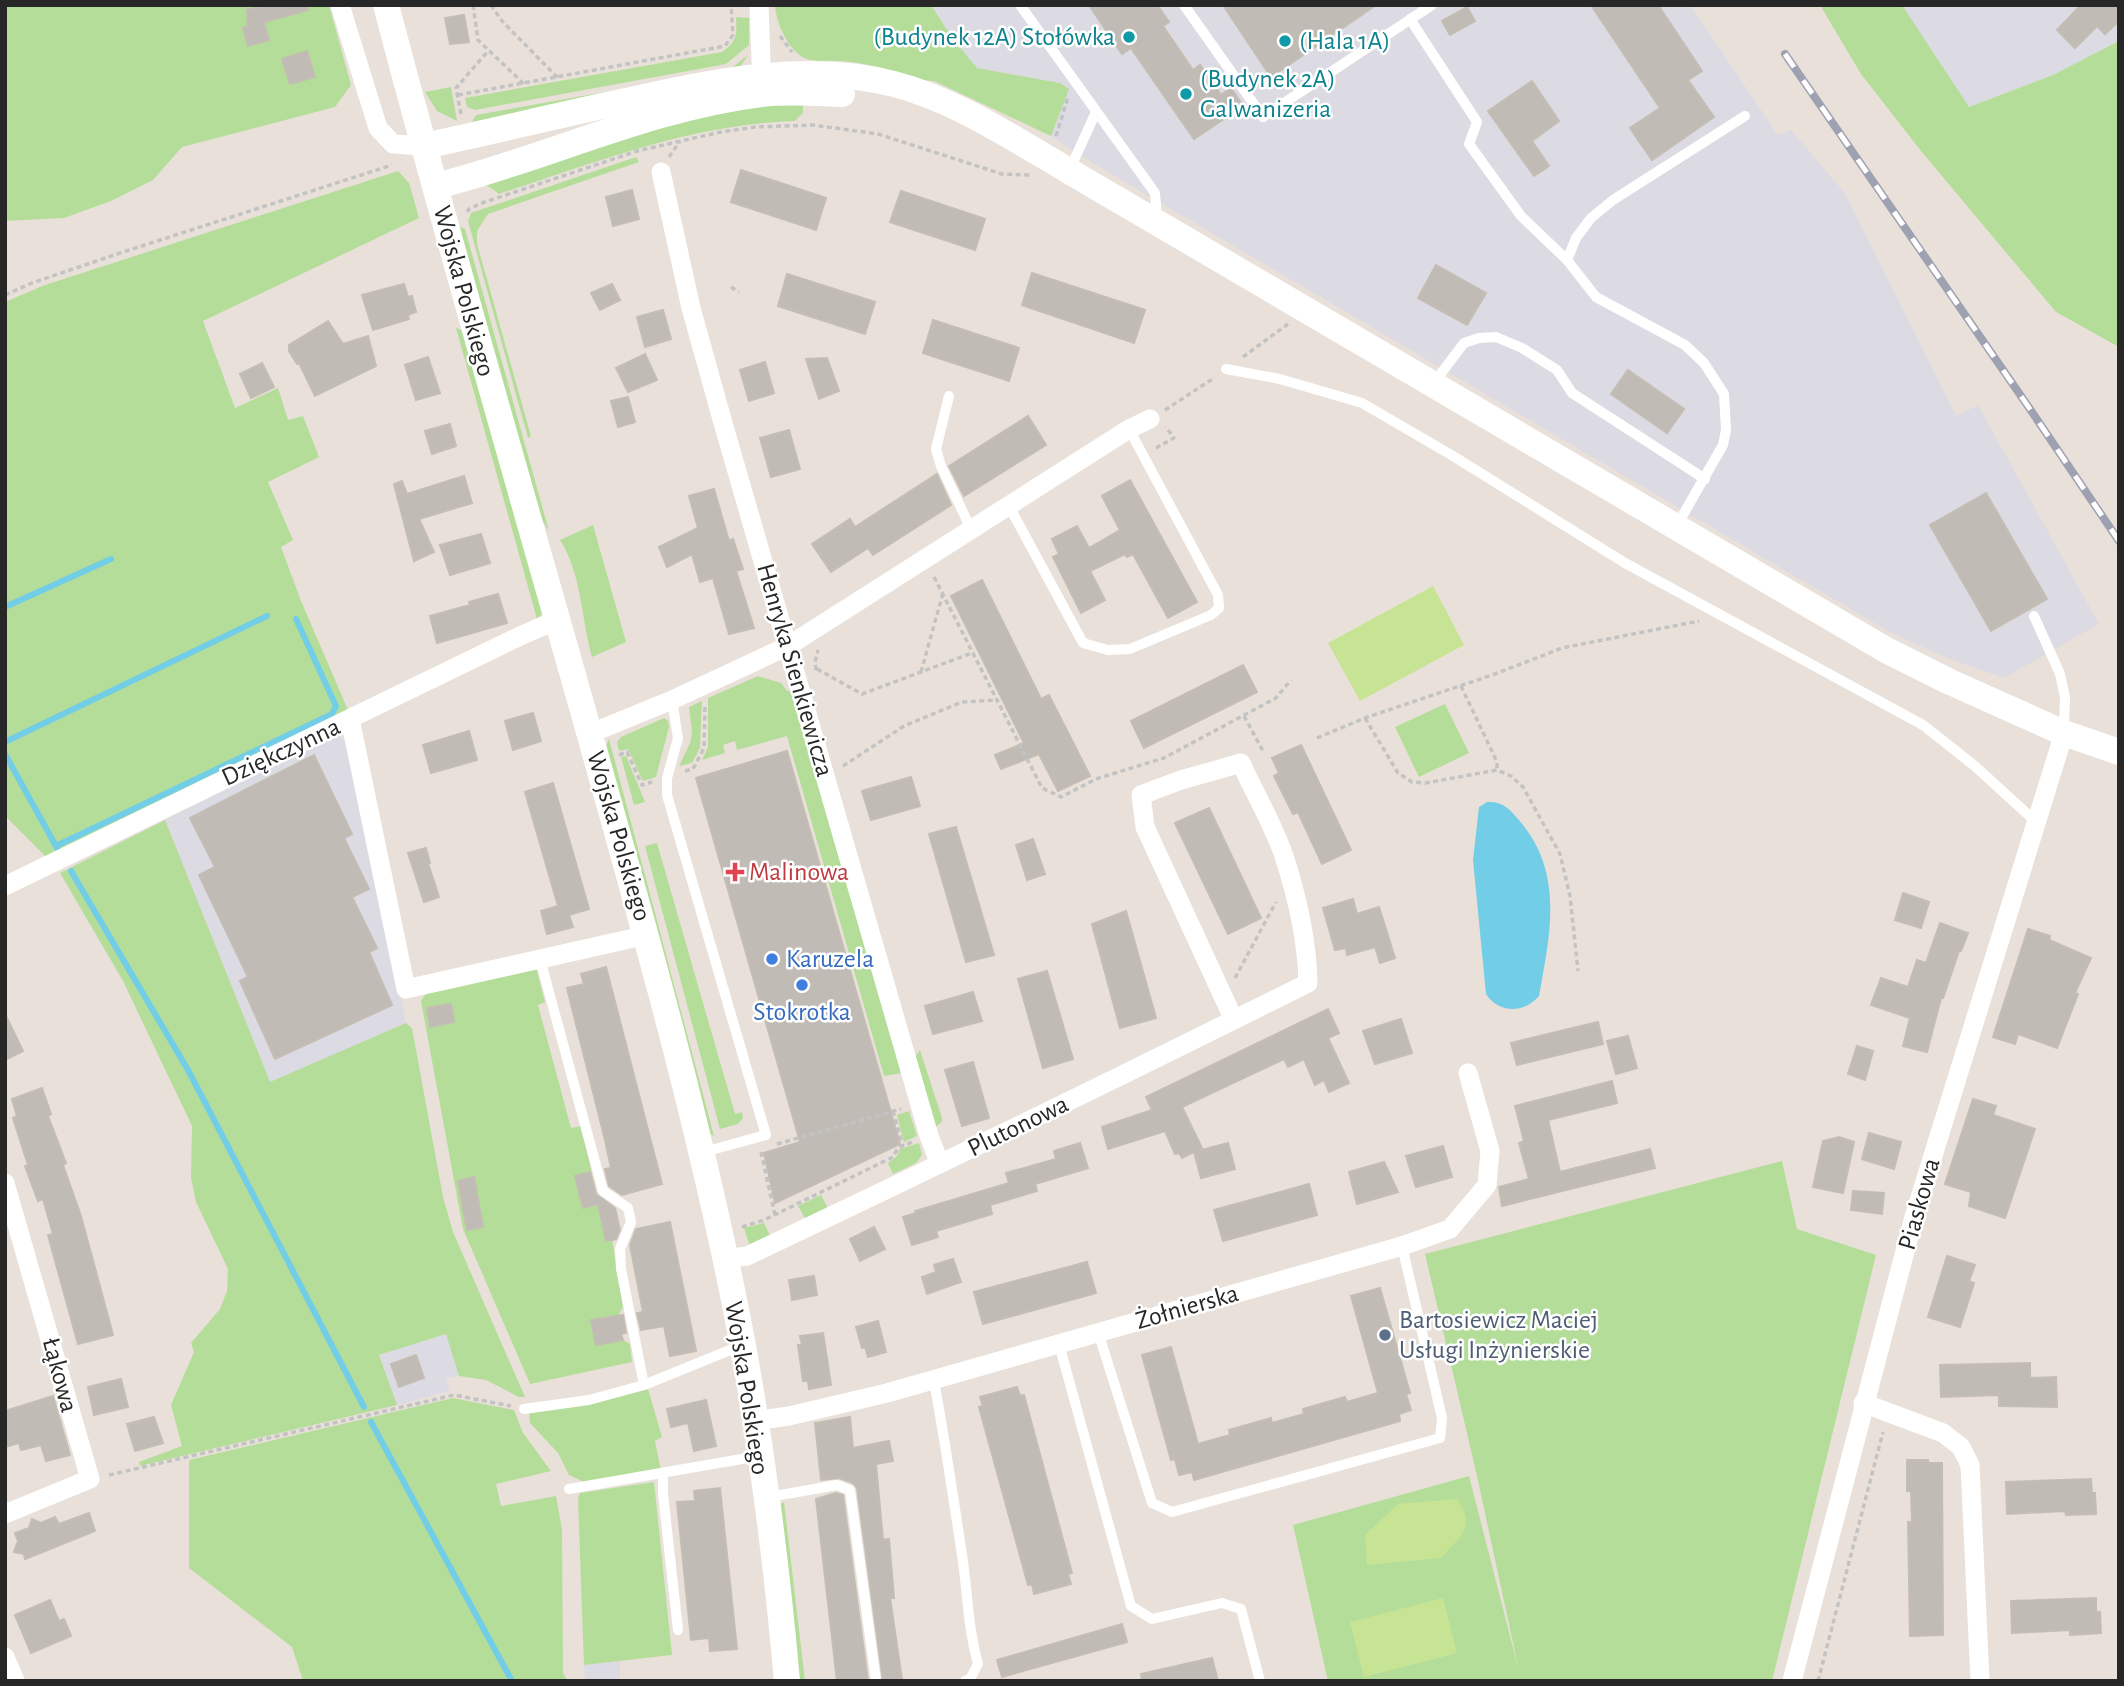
<svg xmlns="http://www.w3.org/2000/svg" width="2124" height="1686" viewBox="0 0 2124 1686" font-family="'Alegreya Sans',sans-serif">
	<rect width="100%" height="100%" fill="#e9e1d9"/>
	<g fill="#dcdae2">
		<path d="M931,5H1690L1778,135L1791,130L1844,192L1956,416L1978,405L2099,624L2004,678L1947,658L1888,631L1091,162L1051,136L1068,89L1060,83L977,68L953,39Z"/>
		<path d="M1902,5H2119V41L2053,75L1969,107Z"/>
		<path d="M337,733L349,746L406,1023L270,1083L165,820Z"/>
		<path d="M446,1334L459,1376L446,1378L450,1391L397,1405L379,1355Z"/>
		<path d="M620,1661V1681H585L584,1665Z"/>
	</g>
	<g fill="#b4dd99">
		<path d="M5,5H329L351,85L335,107L182,147L153,180L111,201L64,218L5,221Z"/>
		<path d="M775,5H931L953,39L977,68L1060,83L1069,89L1051,136L934,81C921,82 898,71 882,68C869,65 853,61 839,61C830,60 816,62 807,59C789,53 776,23 775,5Z"/>
		<path d="M1820,5H1902L1969,107L2053,75L2119,41V347L2056,312L1921,151L1861,74Z"/>
		<path d="M736,17L749,18V45L726,64L475,110L467,107L465,98L722,52C737,42 737,35 736,17Z"/>
		<path d="M748,55L740,67L720,74L472,122L476,115L729,70Z"/>
		<path d="M451,87L457,121L437,111L425,92Z"/>
		<path d="M803,100V113L795,121C692,124 596,162 499,194L485,184L699,113Z"/>
		<path d="M636,157L639,162L488,214L477,231V244L531,436L528,438L468,221L471,213Z"/>
		<path d="M398,171L409,183L419,218L203,321L235,408L278,388L288,420L303,416L319,457L268,482L293,540L281,547L301,601L348,710L49,860L5,816V302L45,285Z"/>
		<path d="M458,226L465,229L549,531L539,515Z"/>
		<path d="M456,328L464,331L541,607L542,614L537,619Z"/>
		<path d="M593,525L626,642L592,657C581,619 582,574 560,540Z"/>
		<path d="M758,676L781,683L787,691L792,690L902,1073L884,1076L787,736L737,750L735,741L723,745L725,753L702,760L708,747V698Z"/>
		<path d="M702,701L700,748L692,763L679,766L690,743L692,732L689,707Z"/>
		<path d="M1445,704L1469,753L1419,777L1395,727Z"/>
		<path d="M664,718L668,721L669,727L656,777L643,781L628,749L619,751L617,742L621,737Z"/>
		<path d="M609,739L714,1136L710,1134L606,746Z"/>
		<path d="M626,756L645,802L634,805L621,757Z"/>
		<path d="M165,820L270,1082L406,1023L412,1028L443,1197L453,1232L525,1397H519L486,1380L459,1376L446,1334L379,1355L397,1405L140,1466L139,1462L182,1446L171,1405L194,1352L191,1343L220,1309L227,1291L228,1269L196,1202L191,1178L192,1126L123,981L60,873Z"/>
		<path d="M657,843L735,1114L742,1112L743,1118L738,1124L720,1129L645,846Z"/>
		<path d="M536,968L545,1002L538,1005L571,1128L581,1126L599,1204L612,1239L623,1307L618,1316L623,1340L630,1344L632,1362L530,1384L463,1229L421,1001L428,991Z"/>
		<path d="M920,1050L942,1118V1122L934,1128L914,1059Z"/>
		<path d="M909,1111L917,1136L904,1142L897,1115Z"/>
		<path d="M919,1143L922,1155L916,1163L893,1174L888,1163L897,1156L900,1149Z"/>
		<path d="M1782,1161L1797,1229L1876,1255L1772,1681H1328L1293,1525L1469,1476L1519,1671L1477,1476L1425,1254Z"/>
		<path d="M821,1195L827,1206L826,1210L806,1220L798,1206Z"/>
		<path d="M764,1223L770,1236L750,1247L744,1228Z"/>
		<path d="M648,1389L662,1437L655,1441L661,1471L584,1482L569,1475L558,1453L530,1423L529,1413L594,1403Z"/>
		<path d="M453,1398L514,1410L523,1433L551,1471L496,1484L501,1506L556,1496L562,1530L563,1673L568,1681H303L292,1647L189,1568V1460Z"/>
		<path d="M654,1482L672,1655L584,1665L578,1499L580,1493Z"/>
		<path d="M784,1502L805,1681H798L778,1506Z"/>
	</g>
	<g fill="#c7e495">
		<path d="M1433,586L1464,645L1360,701L1328,643Z"/>
		<path d="M1457,1499C1477,1528 1460,1536 1441,1558L1367,1565L1365,1535L1398,1504Z"/>
		<path d="M1443,1598L1457,1653L1364,1677L1350,1622Z"/>
	</g>
	<path fill="#72cde6" d="M1487,802C1502,801 1509,808 1518,819C1565,872 1550,934 1539,996C1524,1014 1498,1013 1486,994L1473,860L1479,807Z"/>
	<g fill="none" stroke-linecap="round" stroke-linejoin="round">
		<g stroke="#72cde6" stroke-width="6">
			<path d="M5,607L111,559"/>
			<path d="M5,742L267,616"/>
			<path d="M5,754L57,848"/>
			<path d="M56,846L332,714L336,706L296,619"/>
			<path d="M71,871L188,1070L364,1407"/>
			<path d="M371,1422L512,1681"/>
		</g>
	</g>
	<g fill="#c1bbb6" stroke="#c4bdb4" stroke-width="2">
		<path d="M265,5H307L308,10L264,22L269,40L248,46L243,28L248,26L247,10Z"/>
		<path d="M1089,5H1157L1169,22L1163,26L1193,70L1200,65L1221,95L1231,88L1243,106L1194,139L1131,48L1122,54Z"/>
		<path d="M1223,5H1376L1271,77Z"/>
		<path d="M1591,5H1658L1702,71L1688,80L1714,117L1652,160L1630,128L1660,108Z"/>
		<path d="M2081,5H2119V21L2105,34L2097,26L2075,48L2057,30Z"/>
		<path d="M1467,7L1475,21L1450,35L1442,21Z"/>
		<path d="M464,15L469,42L450,44L445,18Z"/>
		<path d="M307,51L315,77L290,84L282,59Z"/>
		<path d="M1532,81L1559,121L1532,141L1549,166L1534,176L1488,111Z"/>
		<path d="M741,170L826,198L816,230L731,202Z"/>
		<path d="M632,190L639,219L613,226L606,197Z"/>
		<path d="M901,191L985,219L975,250L890,222Z"/>
		<path d="M1436,265L1486,293L1467,325L1418,298Z"/>
		<path d="M1032,273L1145,310L1134,343L1022,305Z"/>
		<path d="M787,274L875,302L865,334L778,306Z"/>
		<path d="M404,284L408,297L412,296L416,312L408,315L409,319L373,330L362,295Z"/>
		<path d="M612,284L620,300L600,310L591,293Z"/>
		<path d="M663,310L671,339L645,347L637,317Z"/>
		<path d="M933,320L1019,348L1009,381L923,353Z"/>
		<path d="M328,321L343,344L368,336L376,366L315,396L299,363L297,364L289,351V345Z"/>
		<path d="M645,354L657,380L628,392L616,368Z"/>
		<path d="M428,357L440,393L416,400L405,365Z"/>
		<path d="M827,358L839,391L819,399L806,359Z"/>
		<path d="M765,362L774,393L749,401L740,370Z"/>
		<path d="M262,363L274,387L251,398L240,374Z"/>
		<path d="M1628,370L1684,409L1667,433L1611,394Z"/>
		<path d="M628,397L635,422L618,427L611,401Z"/>
		<path d="M1028,416L1046,445L964,496L949,466Z"/>
		<path d="M450,424L456,446L432,454L425,431Z"/>
		<path d="M789,430L800,469L771,477L760,438Z"/>
		<path d="M937,474L951,505L873,555L868,548L831,572L812,544L850,519L855,527Z"/>
		<path d="M464,476L472,503L419,519L434,552L414,561L394,484L402,481L407,494Z"/>
		<path d="M1130,480L1197,602L1168,618L1133,554L1127,557L1125,554L1090,571L1105,600L1081,613L1053,557L1059,554L1052,539L1077,526L1089,548L1120,530L1102,496Z"/>
		<path d="M714,489L729,541L733,539L743,569L736,571L754,628L729,634L713,578L700,582L692,554L667,567L659,547L698,528L689,496Z"/>
		<path d="M1986,493L2047,599L1991,631L1930,525Z"/>
		<path d="M481,534L490,563L450,575L440,545Z"/>
		<path d="M982,580L1041,699L1049,695L1090,776L1058,791L1039,754L1001,769L995,755L1024,743L951,596Z"/>
		<path d="M498,594L507,623L437,643L430,616L470,605L469,602Z"/>
		<path d="M1243,665L1257,692L1144,748L1131,721Z"/>
		<path d="M533,713L541,741L513,750L505,721Z"/>
		<path d="M469,731L477,760L431,773L423,745Z"/>
		<path d="M1301,745L1351,850L1322,864L1298,812L1293,814L1274,776L1279,773L1272,758Z"/>
		<path d="M787,751L900,1144L775,1203L764,1153L800,1142L696,778Z"/>
		<path d="M314,755L352,834L344,838L369,889L352,897L377,948L369,952L392,1005L275,1059L240,981L248,977L199,875L215,867L190,818Z"/>
		<path d="M911,777L920,806L871,820L862,791Z"/>
		<path d="M553,783L589,909L569,915L573,927L547,934L541,911L558,906L525,792Z"/>
		<path d="M1209,808L1261,918L1228,934L1175,823Z"/>
		<path d="M956,827L994,955L966,962L929,834Z"/>
		<path d="M1033,839L1045,874L1027,880L1016,845Z"/>
		<path d="M426,848L430,863H428L439,897L424,902L408,853Z"/>
		<path d="M1903,893L1929,902L1921,928L1895,920Z"/>
		<path d="M1353,899L1357,914L1379,907L1395,958L1380,963L1375,947L1347,955L1346,948L1335,950L1323,908Z"/>
		<path d="M1126,911L1156,1018L1120,1028L1092,924Z"/>
		<path d="M1940,923L1968,933L1961,951H1959L1943,998H1941L1927,1052L1903,1046L1910,1018L1871,1005L1881,978L1908,987L1917,960L1926,963Z"/>
		<path d="M2028,929L2050,936L2049,940L2091,958L2075,993L2078,994L2057,1048L2018,1034L2015,1044L1993,1037Z"/>
		<path d="M606,967L662,1184L622,1195L609,1186L605,1169L611,1168L605,1140L567,988L584,984L581,974Z"/>
		<path d="M1047,971L1073,1059L1043,1068L1018,979Z"/>
		<path d="M973,992L982,1021L933,1034L925,1006Z"/>
		<path d="M451,1004L454,1022L430,1027L427,1008Z"/>
		<path d="M1328,1009L1339,1033L1328,1038L1349,1083L1329,1092L1324,1080L1315,1085L1304,1059L1288,1067L1284,1059L1182,1107L1202,1148L1182,1158L1179,1153L1175,1154L1165,1131L1108,1149L1102,1127L1152,1110L1146,1097Z"/>
		<path d="M5,1014L23,1051L5,1060Z"/>
		<path d="M1401,1019L1412,1053L1375,1064L1363,1031Z"/>
		<path d="M1598,1022L1603,1044L1517,1065L1511,1043Z"/>
		<path d="M1628,1036L1637,1068L1616,1074L1607,1041Z"/>
		<path d="M1857,1046L1873,1051L1865,1080L1848,1074Z"/>
		<path d="M973,1062L989,1118L962,1126L945,1070Z"/>
		<path d="M1612,1081L1617,1103L1548,1120L1560,1172L1650,1149L1655,1168L1502,1206L1499,1187L1529,1179L1519,1143L1524,1141L1515,1106Z"/>
		<path d="M42,1088L51,1114L48,1116L66,1163L63,1165L81,1216L113,1335L78,1344L48,1235L53,1234L43,1199L38,1201L25,1166L28,1165L13,1118L17,1116L12,1099Z"/>
		<path d="M1973,1099L1996,1106L1993,1115L2035,1129L2005,1218L1969,1206L1971,1192L1945,1184Z"/>
		<path d="M1869,1133L1901,1142L1894,1169L1862,1159Z"/>
		<path d="M1839,1137L1854,1142L1843,1193L1813,1187L1823,1141Z"/>
		<path d="M1080,1143L1088,1168L1035,1184L1037,1191L990,1205L992,1214L936,1231L938,1237L912,1245L903,1217L916,1213L915,1211L1009,1183L1006,1173L1056,1159L1054,1151Z"/>
		<path d="M1228,1143L1235,1169L1201,1178L1194,1152Z"/>
		<path d="M1443,1146L1452,1177L1416,1187L1406,1156Z"/>
		<path d="M1384,1162L1398,1192L1357,1204L1349,1172Z"/>
		<path d="M590,1172L596,1194L615,1208L620,1230L616,1239L606,1241L598,1204L583,1208L575,1176Z"/>
		<path d="M474,1177L483,1227L467,1230L458,1181Z"/>
		<path d="M1309,1184L1317,1215L1223,1241L1214,1210Z"/>
		<path d="M1853,1191L1884,1193L1882,1214L1851,1210Z"/>
		<path d="M670,1222L696,1351L670,1356L664,1326L641,1330L637,1313L643,1312L630,1245L636,1229Z"/>
		<path d="M874,1227L885,1249L860,1261L850,1239Z"/>
		<path d="M1947,1256L1975,1265L1969,1281L1974,1283L1960,1327L1928,1317Z"/>
		<path d="M953,1259L961,1282L927,1294L922,1277L936,1272L934,1265Z"/>
		<path d="M1087,1262L1096,1293L983,1324L974,1292Z"/>
		<path d="M814,1276L817,1295L792,1300L789,1280Z"/>
		<path d="M1380,1288L1410,1393L1406,1394L1411,1410L1399,1414L1400,1421L1194,1480L1192,1472L1179,1475L1175,1459L1171,1460L1142,1355L1171,1347L1198,1444L1230,1435L1229,1430L1271,1418L1272,1423L1304,1414L1303,1409L1345,1397L1347,1402L1378,1393L1351,1296Z"/>
		<path d="M623,1315L626,1333L621,1334L623,1340L596,1345L591,1320Z"/>
		<path d="M878,1321L886,1352L868,1357L865,1347L862,1348L856,1327Z"/>
		<path d="M823,1333L831,1385L809,1389L808,1381H803L798,1345H802L800,1336Z"/>
		<path d="M416,1355L424,1378L399,1387L391,1364Z"/>
		<path d="M2030,1363V1378L2056,1377L2057,1407L1999,1406V1395L1941,1397L1940,1365Z"/>
		<path d="M121,1379L128,1407L94,1415L88,1387Z"/>
		<path d="M1017,1387L1020,1396L1024,1395L1072,1573L1068,1574L1071,1584L1034,1594L1032,1584L1028,1585L979,1407L983,1406L980,1397Z"/>
		<path d="M53,1396L70,1455L46,1461L41,1445L21,1450L19,1443L5,1447V1411Z"/>
		<path d="M706,1400L716,1446L694,1451L688,1423L671,1427L667,1409Z"/>
		<path d="M154,1417L163,1443L135,1451L127,1424Z"/>
		<path d="M850,1417L853,1448L889,1441L893,1461L876,1464L883,1540L889,1539L894,1598H890L902,1679L883,1681L857,1488L853,1483L839,1478L821,1480L815,1423Z"/>
		<path d="M1907,1460H1928V1463H1942L1943,1635L1910,1636L1908,1522H1912L1911,1491H1907Z"/>
		<path d="M2091,1479L2092,1493H2095L2096,1514L2066,1515L2065,1511L2007,1514L2006,1482Z"/>
		<path d="M720,1488L737,1649L710,1651L709,1638L691,1640L677,1502L695,1501L694,1491Z"/>
		<path d="M836,1493L843,1495L868,1681H837L816,1499Z"/>
		<path d="M89,1513L95,1531L25,1559L24,1554L14,1552L18,1541L15,1533L29,1528L32,1519L41,1523L55,1517L59,1524Z"/>
		<path d="M2096,1598V1612H2100L2101,1633L2070,1635V1630L2012,1633L2011,1601Z"/>
		<path d="M50,1600L59,1621L64,1619L71,1636L31,1653L15,1615Z"/>
		<path d="M1122,1624L1127,1642L1002,1677L997,1660Z"/>
		<path d="M1212,1658L1218,1681H1142L1141,1674Z"/>
	</g>
	<g fill="none" stroke-linecap="round" stroke-linejoin="round">
		<g stroke="#c3c3c3" stroke-width="3.5" stroke-dasharray="5 3.5" stroke-linecap="butt">
			<path d="M473,5L478,40L524,84"/>
			<path d="M491,5L502,21L558,78"/>
			<path d="M780,36L792,52"/>
			<path d="M458,95L725,46L733,35L731,5"/>
			<path d="M461,114L456,88L488,51"/>
			<path d="M1056,136L1068,97"/>
			<path d="M669,157L680,141"/>
			<path d="M467,212L469,209L482,203L637,151L721,132L755,127L813,125L878,134L1002,174L1030,175"/>
			<path d="M731,287L739,292"/>
			<path d="M5,295L32,283L117,254L392,165"/>
			<path d="M1243,357L1288,324"/>
			<path d="M1165,410L1214,378"/>
			<path d="M1156,448L1174,438L1166,427"/>
			<path d="M934,577L1042,788L1061,797L1096,779L1164,758L1276,698L1291,680"/>
			<path d="M817,669L862,694L972,653"/>
			<path d="M816,670L815,662L818,650"/>
			<path d="M921,672L943,593"/>
			<path d="M1461,686L1497,762V770"/>
			<path d="M1244,716L1263,751"/>
			<path d="M1365,718L1398,773L1412,782L1426,783L1497,770L1511,776L1523,787L1560,854L1570,896L1578,971"/>
			<path d="M1317,738L1365,718L1495,674L1562,648L1699,621"/>
			<path d="M619,755L627,752L642,785L652,782"/>
			<path d="M843,766L904,726L962,702L997,700"/>
			<path d="M685,771L693,769L704,748L705,707"/>
			<path d="M1235,978L1276,902"/>
			<path d="M893,1111L903,1146"/>
			<path d="M777,1144L901,1109"/>
			<path d="M761,1152L775,1215"/>
			<path d="M742,1227L764,1220L893,1157L898,1148L912,1142"/>
			<path d="M109,1475L454,1395L511,1406"/>
			<path d="M1818,1681L1883,1432"/>
		</g>
		<g stroke="#fff" stroke-width="10">
			<path d="M1020,5L1155,193L1157,219"/>
			<path d="M1184,5L1263,117L1432,5"/>
			<path d="M1410,19L1477,122L1469,144L1521,216L1567,260L1596,297L1685,345L1704,363L1724,394L1726,430L1723,445L1676,527"/>
			<path d="M1070,169L1096,112"/>
			<path d="M1567,260L1576,238L1591,218L1613,200L1745,116"/>
			<path d="M1226,369L1280,379L1362,403L1453,456L1625,563L1923,725L1976,767L2035,821"/>
			<path d="M1436,385L1442,372L1464,343L1479,338L1496,337L1522,348L1557,370L1572,393L1705,479"/>
			<path d="M949,396L936,449L941,466L971,529"/>
			<path d="M1009,506L1083,643L1108,650L1130,649L1211,615L1219,608L1218,595L1129,429"/>
			<path d="M2034,616L2060,674L2065,697L2064,732"/>
			<path d="M672,700L678,738L667,778V795L766,1135L704,1152"/>
			<path d="M540,959L603,1191L628,1208L631,1222L620,1249L621,1269L644,1385"/>
			<path d="M1098,1332L1152,1503L1172,1512L1440,1438L1442,1418L1402,1246"/>
			<path d="M1059,1344L1131,1606L1152,1619L1222,1603L1241,1609L1260,1681"/>
			<path d="M934,1381C945,1441 954,1501 963,1562C968,1598 968,1628 978,1664L970,1679L965,1681"/>
			<path d="M524,1409L589,1400L644,1385L740,1346"/>
			<path d="M663,1473V1494L678,1630"/>
			<path d="M569,1489L759,1456"/>
			<path d="M769,1497L837,1485L850,1490L876,1681"/>
		</g>
		<g stroke="#fff" stroke-width="19">
			<path d="M340,5L378,128L393,144L424,146"/>
			<path d="M759,5L762,88"/>
			<path d="M661,172L691,308L723,423L929,1136L940,1164"/>
			<path d="M350,719L406,989L647,935"/>
			<path d="M589,734L672,700L788,646L1129,429L1150,419"/>
			<path d="M5,886L520,636L557,620"/>
			<path d="M5,1183L90,1479L5,1514"/>
			<path d="M725,1259L747,1256C935,1167 1122,1076 1308,983C1307,941 1297,896 1284,856C1273,824 1255,794 1241,763L1181,780L1141,795L1145,827L1234,1020"/>
			<path d="M1863,1403L1943,1433L1961,1447L1970,1465L1980,1681"/>
			<path d="M755,1421L789,1416L887,1393L1402,1246L1450,1229L1487,1185L1490,1151L1468,1073"/>
			<path d="M5,1657L15,1681"/>
			<path d="M1792,1681L1914,1217L2064,733"/>
		</g>
		<g stroke="#fff" stroke-width="26">
			<path d="M386,5C450,249 521,490 589,732C646,935 704,1138 743,1346C763,1456 777,1569 787,1681"/>
			<path d="M424,146C491,132 558,115 626,101C713,82 805,61 894,84C956,100 1014,139 1069,171L1886,650L1948,681L2064,733L2119,752"/>
			<path d="M436,186C545,159 648,108 761,94C787,91 815,93 842,94"/>
		</g>
		<g stroke="#9da1b1" stroke-width="8">
			<path id="rail" d="M1785,54L2032,412L2119,541"/>
		</g>
		<use href="#rail" stroke="#fff" stroke-width="5" stroke-dasharray="16" stroke-linecap="butt"/>
	</g>
	<g fill="#0f9aa8" stroke="#fff" stroke-width="2.5">
		<circle cx="1129" cy="37" r="7"/>
		<circle cx="1285" cy="41" r="7"/>
		<circle cx="1186" cy="94" r="7"/>
	</g>
	<path fill="#e0444e" stroke="#fff" stroke-width="2.5" d="M731.5 861.5h7v7h7v7h-7v7h-7v-7h-7v-7h7z"/>
	<g fill="#3f7fe0" stroke="#fff" stroke-width="2.5">
		<circle cx="772" cy="959" r="7"/>
		<circle cx="802" cy="985" r="7"/>
	</g>
	<circle fill="#5c6f8a" stroke="#fff" stroke-width="2.5" cx="1385" cy="1335" r="7"/>
	<g text-anchor="middle" dominant-baseline="central" stroke-width="5" stroke-linejoin="round" paint-order="stroke">
		<g font-size="26" fill="#0d838f" stroke="#fff" text-anchor="start">
			<text x="1115" y="37" text-anchor="end">(Budynek 12A) Stołówka</text>
			<text x="1299" y="41">(Hala 1A)</text>
			<text x="1200" y="79">(Budynek 2A)<tspan x="1200" dy="30">Galwanizeria</tspan></text>
		</g>
		<g font-size="26" fill="#272727" stroke="#fff">
			<text transform="translate(464 291) rotate(75)">Wojska Polskiego</text>
			<text transform="translate(795 670) rotate(74)">Henryka Sienkiewicza</text>
			<text transform="translate(281 752) rotate(-25)">Dziękczynna</text>
			<text transform="translate(619 836) rotate(74)">Wojska Polskiego</text>
			<text transform="translate(1018 1126) rotate(-26)">Plutonowa</text>
			<text transform="translate(1919 1204) rotate(-74)">Piaskowa</text>
			<text transform="translate(1187 1307) rotate(-16)">Żołnierska</text>
			<text transform="translate(60 1375) rotate(75)">Łąkowa</text>
			<text transform="translate(747 1388) rotate(81)">Wojska Polskiego</text>
		</g>
		<g font-size="26" fill="#be3a42" stroke="#fff" text-anchor="start">
			<text x="749" y="872">Malinowa</text>
		</g>
		<g font-size="26" fill="#366cbe" stroke="#fff" text-anchor="start">
			<text x="786" y="959">Karuzela</text>
			<text x="802" y="1012" text-anchor="middle">Stokrotka</text>
		</g>
		<g font-size="26" fill="#4e5e75" stroke="#fff" text-anchor="start">
			<text x="1399" y="1320">Bartosiewicz Maciej<tspan x="1399" dy="30">Usługi Inżynierskie</tspan></text>
		</g>
	</g>
	<rect width="2124" height="1686" fill="none" stroke="#272727" stroke-width="14"/>
</svg>
